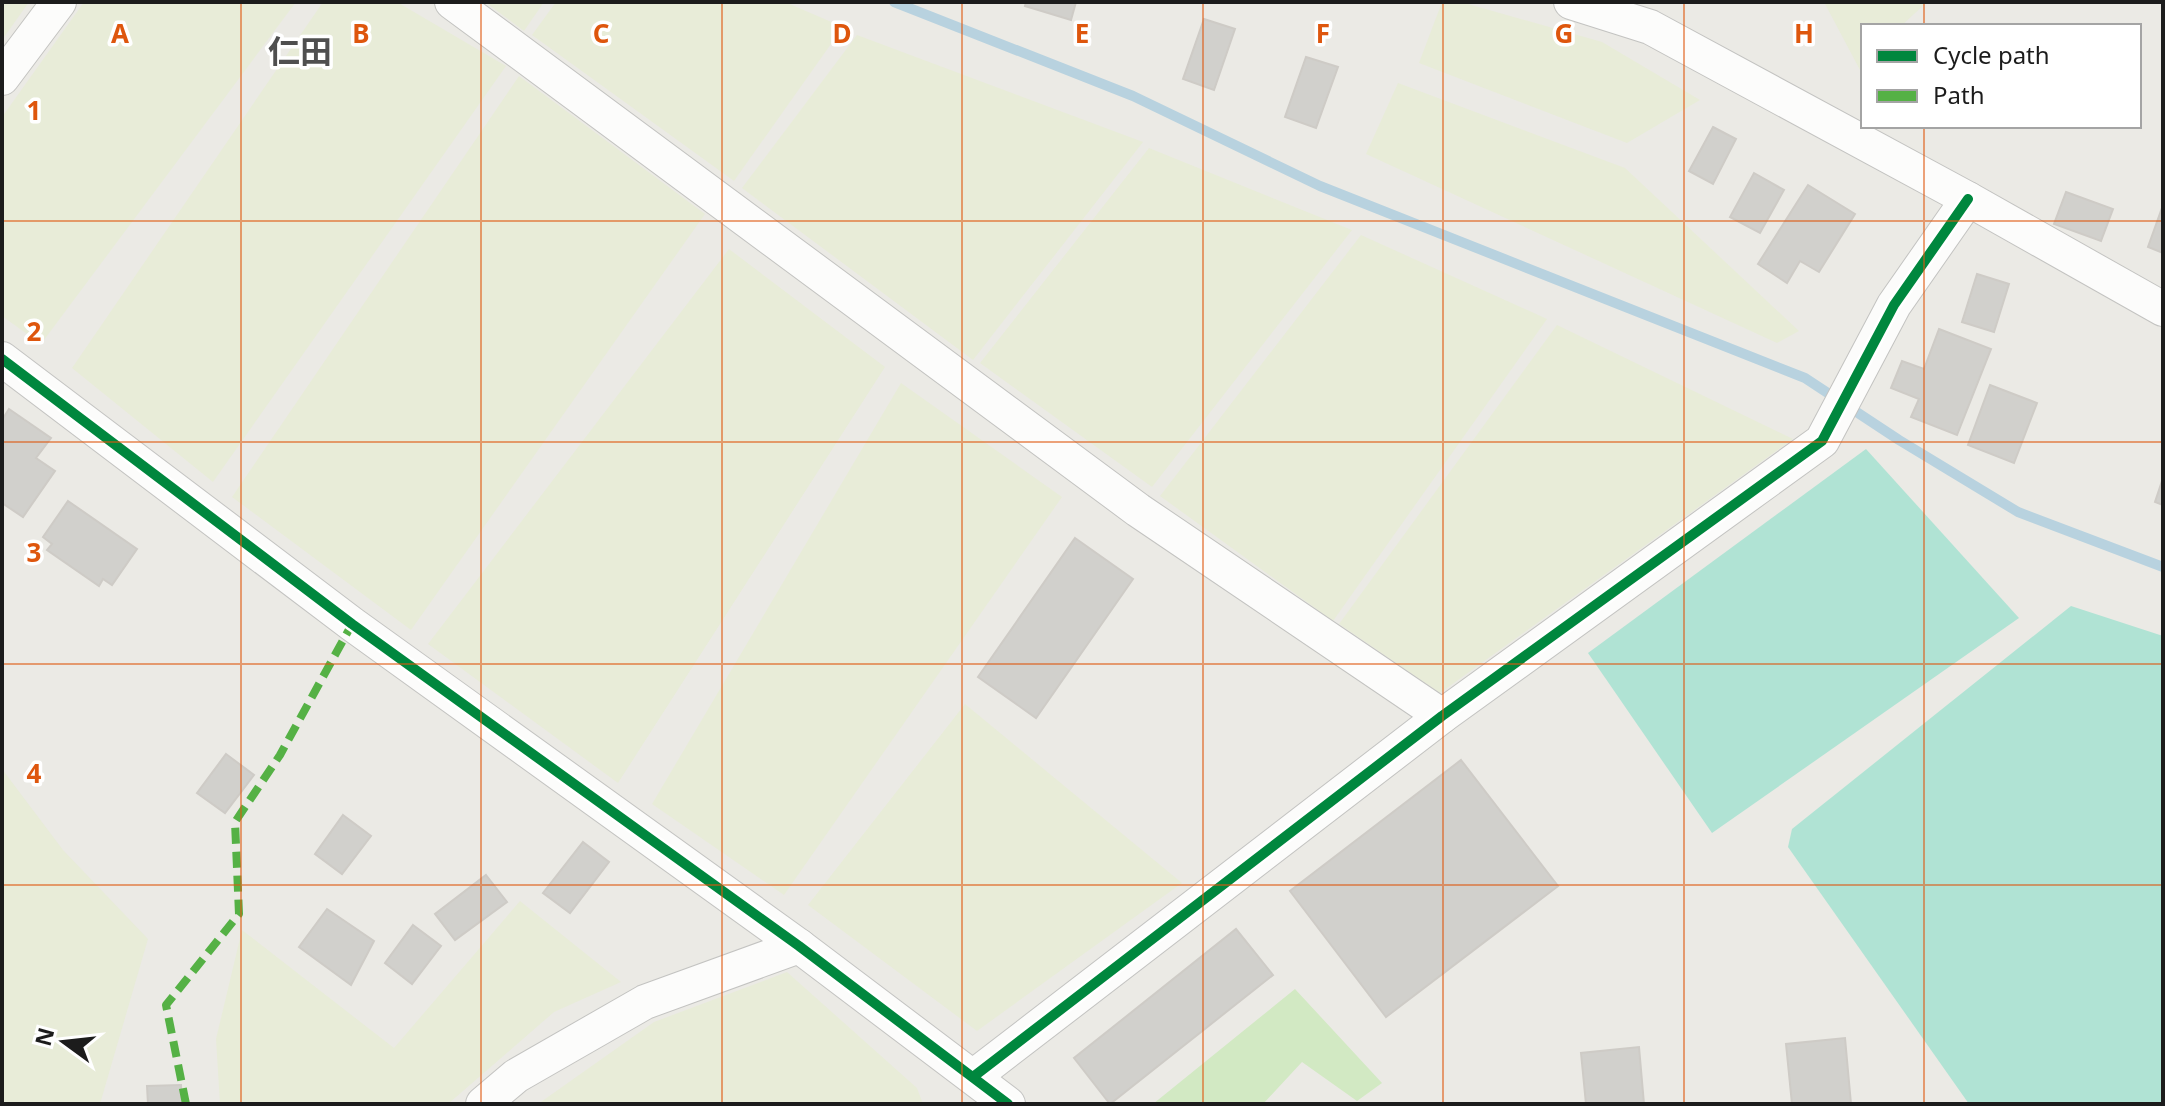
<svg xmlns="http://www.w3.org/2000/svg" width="2165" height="1106" viewBox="0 0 2165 1106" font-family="'Noto Sans','Noto Sans JP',sans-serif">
	<rect width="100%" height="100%" fill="#ebeae5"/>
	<g fill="#e8ecd8">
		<path d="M2,2H29L2,40Z"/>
		<path d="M84,2H296L41,344L2,316V117Z"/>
		<path d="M323,2H397L506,66L213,482L72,368Z"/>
		<path d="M485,2H544L524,31Z"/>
		<path d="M556,2H785L843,27L734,181L532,35Z"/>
		<path d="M1442,2H1461L1602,42L1700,100L1627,143L1419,63Z"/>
		<path d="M1824,2H1927L1901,26H1863V66L1860,70Z"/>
		<path d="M857,35L1143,142L973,360L742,188Z"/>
		<path d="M519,76L705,214L411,630L232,497Z"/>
		<path d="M1398,83L1625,168L1799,331L1777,343L1366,154Z"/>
		<path d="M1149,148L1352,230L1152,487L980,363Z"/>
		<path d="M1361,235L1547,319L1333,621L1160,496Z"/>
		<path d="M729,249L885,367L618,783L428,644Z"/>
		<path d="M1557,325L1793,439L1440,693L1339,624Z"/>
		<path d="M901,383L1062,497L784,895L652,804Z"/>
		<path d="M965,704L1182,883L977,1031L808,905Z"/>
		<path d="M2,769L63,850L148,939L100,1104H2Z"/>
		<path d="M520,901L621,982L554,1012L448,1104H220L216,1039L242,930L394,1048Z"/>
		<path d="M787,972L917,1088L923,1104H538L654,1022Z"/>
	</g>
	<path fill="#d2e9c3" d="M1295,989L1382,1083L1357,1101L1302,1062L1263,1104H1153Z"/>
	<g fill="#b0e3d4">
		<path d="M1866,449L2019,618L1712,833L1588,653Z"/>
		<path d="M2071,606L2163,636V1104H1969L1788,847L1792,829Z"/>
	</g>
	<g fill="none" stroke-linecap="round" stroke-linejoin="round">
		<path stroke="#b8d2df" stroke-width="10" d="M894,2L1133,96L1320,186L1805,378L1899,440L2018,512L2163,567"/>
	</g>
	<g fill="#d1d0cc" stroke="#cecbc6" stroke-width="2">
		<path d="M1026,2H1076L1071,20L1025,6Z"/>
		<path d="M1204,19L1235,29L1214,90L1183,79Z"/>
		<path d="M1306,57L1338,67L1316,128L1285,117Z"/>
		<path d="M1713,127L1736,139L1713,184L1689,171Z"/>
		<path d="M1754,173L1784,190L1760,233L1730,217Z"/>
		<path d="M1808,185L1855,214L1819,272L1800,261L1787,283L1758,264Z"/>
		<path d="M2066,192L2113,209L2101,241L2054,224Z"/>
		<path d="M2163,205V253L2148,247Z"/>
		<path d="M1977,274L2009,284L1994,332L1962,322Z"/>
		<path d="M1939,329L1991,349L1957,435L1911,417L1919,399L1891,388L1902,361L1924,369Z"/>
		<path d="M1990,385L2037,403L2014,463L1968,445Z"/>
		<path d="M9,409L51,438L36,458L55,471L23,517L2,503V420Z"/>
		<path d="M2163,478V505L2155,502Z"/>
		<path d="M68,501L137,549L112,585L103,579L99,586L47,550L52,544L43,537Z"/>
		<path d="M1075,538L1133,579L1036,718L978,677Z"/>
		<path d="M226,754L254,775L225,813L197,793Z"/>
		<path d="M1461,760L1558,886L1386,1017L1290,891Z"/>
		<path d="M343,815L371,836L342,874L315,854Z"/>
		<path d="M583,842L609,862L570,913L543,893Z"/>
		<path d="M486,875L507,902L455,940L435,914Z"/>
		<path d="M327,909L374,941L351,985L299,947Z"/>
		<path d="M413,925L441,946L412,984L385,963Z"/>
		<path d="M1236,929L1273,975L1110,1104L1074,1058Z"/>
		<path d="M1845,1038L1851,1104H1792L1786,1044Z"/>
		<path d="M1639,1047L1644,1104H1586L1581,1053Z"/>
		<path d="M181,1085L182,1104H148L147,1086Z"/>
	</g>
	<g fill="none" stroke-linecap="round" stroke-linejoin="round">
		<g stroke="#c3c3c1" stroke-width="36">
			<g id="minor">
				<path d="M452,2L1138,510L1442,716"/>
				<path d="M1571,2L1650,27L1968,199L2163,309"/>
				<path d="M2,78L59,2"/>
				<path d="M2,359L352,624L799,946L1008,1104"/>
				<path d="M973,1077L1442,716L1822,441L1894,305L1968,199"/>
				<path d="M483,1104L516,1076L645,1002L799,946"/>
			</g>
		</g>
		<use href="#minor" stroke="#fcfcfb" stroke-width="34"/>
		<path stroke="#55b145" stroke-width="8" stroke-dasharray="16 8" stroke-linecap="butt" d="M186,1104L166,1005L239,914L235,822L280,755L352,624"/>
		<g stroke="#fff" stroke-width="15">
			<g id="cycleway">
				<path d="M2,359L352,624L799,946L1008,1104"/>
				<path d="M973,1077L1442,716L1822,441L1894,305L1968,199"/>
			</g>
		</g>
		<use href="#cycleway" stroke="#00873e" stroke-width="10"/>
	</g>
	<path fill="none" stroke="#de560d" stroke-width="2" stroke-opacity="0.55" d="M241,2V1104M481,2V1104M722,2V1104M962,2V1104M1203,2V1104M1443,2V1104M1684,2V1104M1924,2V26M1924,126V1104M2,221H2163M2,442H2163M2,664H2163M2,885H2163"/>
	<g text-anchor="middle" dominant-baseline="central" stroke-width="7" stroke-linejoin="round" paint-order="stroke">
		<g font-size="32" font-weight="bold" fill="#4f4f4f" stroke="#fff">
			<text x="300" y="50">仁田</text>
		</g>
	</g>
	<g font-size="26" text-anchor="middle" font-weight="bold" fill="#de560d" stroke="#fff" stroke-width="7" stroke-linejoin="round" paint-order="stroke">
		<text x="120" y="43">A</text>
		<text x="361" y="43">B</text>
		<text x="601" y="43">C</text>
		<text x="842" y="43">D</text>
		<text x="1082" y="43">E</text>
		<text x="1323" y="43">F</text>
		<text x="1564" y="43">G</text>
		<text x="1804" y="43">H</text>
		<text x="34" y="120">1</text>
		<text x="34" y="341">2</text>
		<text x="34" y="562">3</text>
		<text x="34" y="783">4</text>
	</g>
	<rect width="2165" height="1106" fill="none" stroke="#1c1c1c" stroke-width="8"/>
	<rect x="1861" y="24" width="280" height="104" fill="#ffffff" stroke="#a4a4a4" stroke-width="2"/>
	<rect x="1877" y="50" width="40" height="12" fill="#00873e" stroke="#a4a4a4" stroke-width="2"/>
	<text x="1933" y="64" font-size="24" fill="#1c1c1c">Cycle path</text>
	<rect x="1877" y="90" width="40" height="12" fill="#55b145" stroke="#a4a4a4" stroke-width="2"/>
	<text x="1933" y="104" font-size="24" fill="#1c1c1c">Path</text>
	<g transform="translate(64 1042) rotate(285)" stroke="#ffffff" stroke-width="6" paint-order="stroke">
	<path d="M0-6L14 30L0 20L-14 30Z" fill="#1c1c1c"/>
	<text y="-12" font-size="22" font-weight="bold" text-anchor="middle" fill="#1c1c1c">N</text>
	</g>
</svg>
